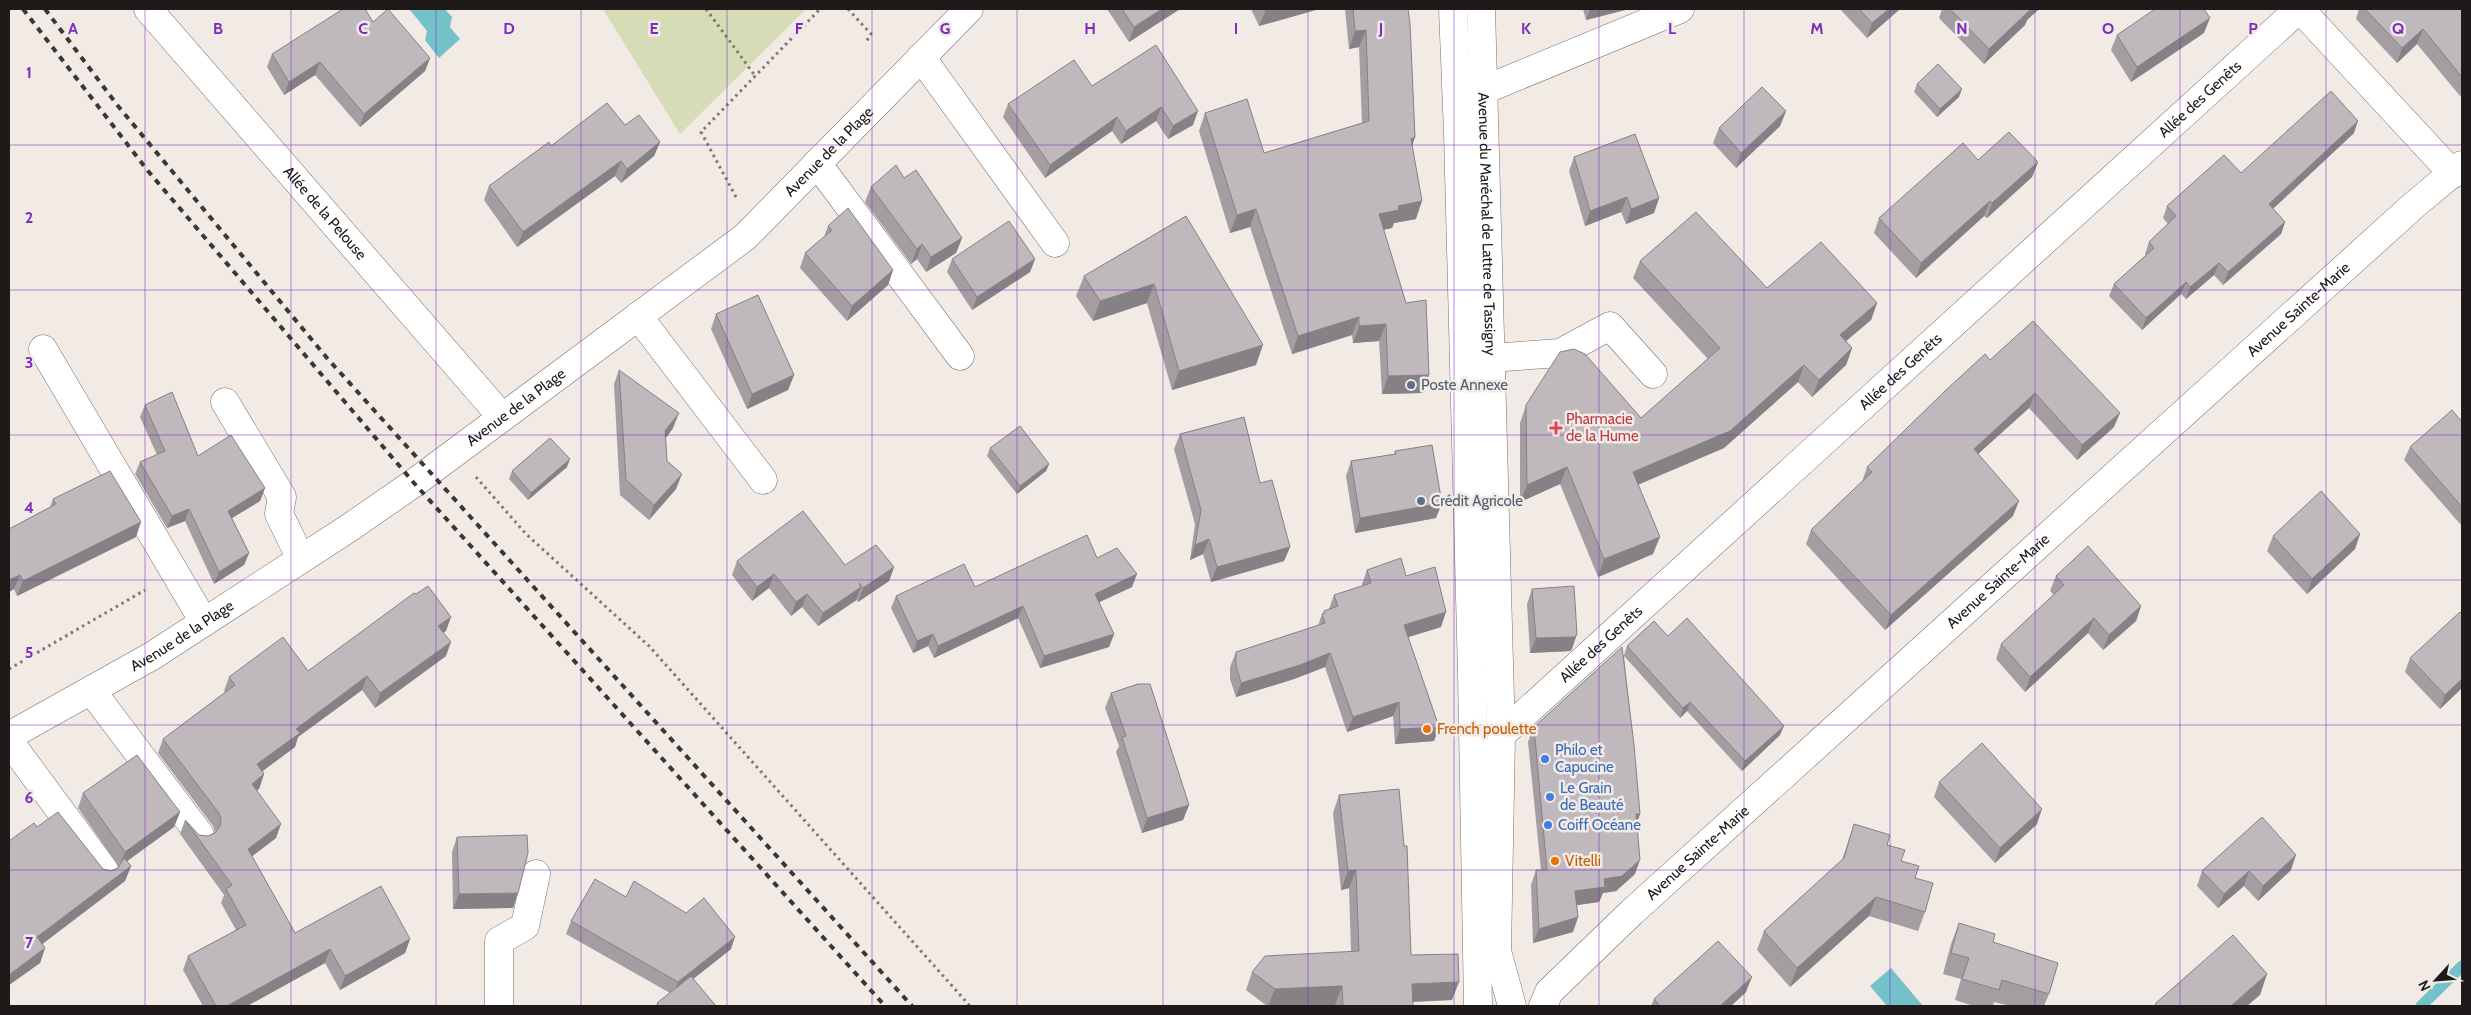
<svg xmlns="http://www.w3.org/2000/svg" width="2471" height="1015" viewBox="0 0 2471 1015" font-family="Cabin,sans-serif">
	<rect width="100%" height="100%" fill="#f1eae5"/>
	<path fill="#d6ddb6" d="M603,9H806L680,134Z"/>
	<g fill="#75c1ca">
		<path d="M411,9H445L452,17L450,27L460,39L439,58L425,40L427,31L410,10Z"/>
		<path d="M1891,968L1923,1006H1887L1870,986Z"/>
	</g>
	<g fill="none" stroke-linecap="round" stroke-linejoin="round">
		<path stroke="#75c1ca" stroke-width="11" d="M2421,1006L2462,966"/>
		<g stroke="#76706c" stroke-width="29">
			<g id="minor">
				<path id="s1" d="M148,9L502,417"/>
				<path d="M2300,9L2453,174"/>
				<path d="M921,57L1055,243"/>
				<path d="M1484,90L1680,9"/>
				<path d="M817,163L960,356"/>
				<path d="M638,316L763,480"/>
				<path d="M43,349L204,622"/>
				<path d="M1490,358L1560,353L1610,326L1653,374"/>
				<path d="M225,402L282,497L279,514L301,559"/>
				<path d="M91,690L200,835"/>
				<path id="s2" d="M1501,735L2299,9"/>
				<path id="s3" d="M9,736L152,656L349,528L414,483L745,237L969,9"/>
				<path d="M9,741L104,870"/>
				<path d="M499,1006V941L525,926L536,874"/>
				<path id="s4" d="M1543,1006L1549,992L1632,912L2413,206L2462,165"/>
			</g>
		</g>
		<g stroke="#76706c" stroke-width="29">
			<g id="major">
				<path d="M1453,9L1458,133L1472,673L1478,1006"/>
				<path id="s5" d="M1481,9L1501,735L1497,951L1512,1006"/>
			</g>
		</g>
		<g stroke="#7d7875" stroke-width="3" stroke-dasharray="2.5 4" stroke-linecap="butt">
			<path d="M706,9L756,77"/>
			<path d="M848,9L871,34L866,42"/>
			<path d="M736,197L701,132L820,9"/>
			<path d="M476,477L526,534L649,646L970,1006"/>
			<path d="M9,669L145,590"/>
		</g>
		<use href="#minor" stroke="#fff" stroke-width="28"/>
		<use href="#major" stroke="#fff" stroke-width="28"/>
		<g stroke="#3a3735" stroke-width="4" stroke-dasharray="6 6" stroke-linecap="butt">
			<path d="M23,9L148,171L414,483L885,1006"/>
			<path d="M45,9L118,106L327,358L912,1006"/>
		</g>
	</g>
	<g fill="#a49ea2">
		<path d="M1107,9H1180L1129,42Z"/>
		<path d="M1251,9H1319L1259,26Z"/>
		<path d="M1345,9H1408L1415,137L1412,146L1416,219L1394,223L1392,228L1383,230L1429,375L1422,393L1382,394L1379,341L1353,343L1352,335L1292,354L1250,227L1230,233L1199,131L1205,113L1264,153L1362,123L1359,47L1349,49Z"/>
		<path d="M1583,9H1629L1586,20Z"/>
		<path d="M1840,9H1900L1867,38Z"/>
		<path d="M1942,9H2039L2027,20L2025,25L1984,64L1939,18Z"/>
		<path d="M2359,9H2462V94L2460,96L2417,44L2397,63L2356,19Z"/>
		<path d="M373,22L430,58L425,71L360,127L315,75L284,95L267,67L272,54Z"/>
		<path d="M2204,33L2131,82L2111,50L2117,35Z"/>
		<path d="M1156,45L1193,125L1168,139L1156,121L1121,144L1112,131L1045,178L1003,117L1008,104L1092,86Z"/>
		<path d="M1917,84L1959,97L1937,117L1914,92Z"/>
		<path d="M1786,111L1780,126L1736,168L1713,143L1719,128Z"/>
		<path d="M625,125L660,142L654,156L621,183L615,176L517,247L484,200L489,186L551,146Z"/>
		<path d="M2354,133L2273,209L2285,222L2281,234L2223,285L2214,275L2186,299L2181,294L2142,330L2109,296L2114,284L2146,255L2145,254L2149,242L2168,224L2163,218L2167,206L2241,173Z"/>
		<path d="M1574,157L1659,198L1654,213L1626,224L1621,212L1585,226L1569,171Z"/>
		<path d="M1978,160L2038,162L2032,177L1987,218L1984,216L1916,278L1874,233L1879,218Z"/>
		<path d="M904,178L962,238L956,253L926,272L917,259L911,264L865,202L871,187Z"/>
		<path d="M1186,216L1256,365L1172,390L1147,303L1093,321L1076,296L1084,276Z"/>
		<path d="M828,226L893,270L888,285L847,321L800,268L805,253L824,237Z"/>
		<path d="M952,259H1035L1030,272L972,310L947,272Z"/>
		<path d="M1640,261L1767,288L1877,303L1871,320L1846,341L1852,348L1846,365L1812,397L1798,382L1724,448L1638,485L1653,554L1598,577L1560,484L1520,502V423L1526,405L1641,418L1708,359L1633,278Z"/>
		<path d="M716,314L794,375L788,390L747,409L711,329Z"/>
		<path d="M1990,360L2114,427L2077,460L2029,408L1978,454L2013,516L1885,630L1806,544L1811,530L1862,482L1867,467Z"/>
		<path d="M619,370L673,428L666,438L667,461L676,489L649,520L620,495L614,384Z"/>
		<path d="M145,405L198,456L265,488L260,501L232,518L249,553L244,565L214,584L185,521L167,528L135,474L140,462L157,455L140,417Z"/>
		<path d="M2462,422V526L2404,460L2410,447Z"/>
		<path d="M1180,434L1260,483L1290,547L1284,561L1211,582L1203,554L1190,560L1195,524L1174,449Z"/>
		<path d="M990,448L1049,464L1046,471L1017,494L987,456Z"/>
		<path d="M1395,451L1436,518L1355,533L1346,476L1351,461L1394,454Z"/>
		<path d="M567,467L528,500L509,479L512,471Z"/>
		<path d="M53,499L136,537L17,596L14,589L9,592V529L50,507Z"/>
		<path d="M2360,534L2355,549L2307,594L2267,551L2273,536Z"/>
		<path d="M1097,558L1132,587L1099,602L1114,634L1109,647L1040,668L1018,618L934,658L928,646L913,653L891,608L896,596L975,587Z"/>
		<path d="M737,561L845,565L894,567L889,581L858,602L857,600L818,626L802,607L791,616L769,588L752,601L732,575Z"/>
		<path d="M1367,570L1406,576L1441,627L1408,637L1439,727L1434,741L1395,744L1393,716L1347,732L1325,667L1294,679L1236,697L1230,679V667L1236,652L1318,626L1322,614H1323L1324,611L1329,609L1334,595L1362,586V584Z"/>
		<path d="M2056,576L2141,606L2136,621L2103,650L2088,633L2025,692L1996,659L2001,644L2054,595L2050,591Z"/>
		<path d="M1532,589L1572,649L1570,651L1530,653L1527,604Z"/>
		<path d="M2462,614V688L2440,709L2405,672L2410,658Z"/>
		<path d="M446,631L443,632L446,656L375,708L362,690L298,737L295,747L262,771L264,774L259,789L257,790L276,838L252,856L295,933L410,939L405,953L340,990L325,963L247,1006H203L183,970L188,956L236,930L221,903L224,895L180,834L185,820L199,835L208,836L215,832L213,826L158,753L163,739L225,692L224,691L229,677L308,671Z"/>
		<path d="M1668,636L1780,735L1742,771L1687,711L1680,718L1624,656L1640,814L1637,822L1635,874L1616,891L1603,893L1599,902L1577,905L1578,917L1573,932L1533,943L1531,885L1536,870H1541L1528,742L1534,727L1624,655L1627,646Z"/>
		<path d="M1111,693L1189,805L1183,820L1142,833L1116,752L1119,746L1105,708Z"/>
		<path d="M1939,782L2037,824L1995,863L1934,797Z"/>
		<path d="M83,793L180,812L174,827L127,861L131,866L125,881L42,944L45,948L40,963L9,985V841L37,827L103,869L111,871L118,868L119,867L78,808Z"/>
		<path d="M1339,795L1411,955L1452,1000L1413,1002V1006H1335V1005L1267,1006L1246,990L1252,972L1351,951L1349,888L1341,890L1333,813Z"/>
		<path d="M1854,824L1887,845L1915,878L1925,912L1918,931L1869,916L1790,987L1757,950L1764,931L1842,860Z"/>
		<path d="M457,837L518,893L513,908L453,909L452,852Z"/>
		<path d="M2291,870L2258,901L2244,886L2218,908L2197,886L2202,871Z"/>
		<path d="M626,897L731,949L693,979L716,1006H656L657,1003L670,993L566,934L571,921Z"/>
		<path d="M1959,923L1993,942L2049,994L2044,1006H2010L1994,1002L1993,1006H1974L1955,1000L1961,979L1943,974L1951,944Z"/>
		<path d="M1746,992L1731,1006H1651L1654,999Z"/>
	</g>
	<g fill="#868184">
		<path d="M1162,9H1180L1129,42L1134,27Z"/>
		<path d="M1266,9H1319L1259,26Z"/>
		<path d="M1590,9H1629L1586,20Z"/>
		<path d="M1889,9H1900L1867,38L1872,23Z"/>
		<path d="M2028,9H2039L2027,20L2025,25L1984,64L1989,49Z"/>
		<path d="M2210,18L2204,33L2131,82L2137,67Z"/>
		<path d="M2423,29L2417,44L2397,63L2402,48Z"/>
		<path d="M1366,30L1359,47L1349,49L1355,31Z"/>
		<path d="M430,58L425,71L360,127L364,114Z"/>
		<path d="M320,62L315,75L284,95L289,82Z"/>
		<path d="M1962,89L1959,97L1937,117L1940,109Z"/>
		<path d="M1161,107L1156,121L1121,144L1126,131Z"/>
		<path d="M1198,111L1193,125L1168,139L1173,126Z"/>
		<path d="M1786,111L1780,126L1736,168L1741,153Z"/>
		<path d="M1117,117L1112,131L1045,178L1050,165Z"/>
		<path d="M2358,121L2354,133L2265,216L2269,204Z"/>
		<path d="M1415,137L1409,155L1411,139Z"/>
		<path d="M660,142L654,156L621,183L627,169Z"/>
		<path d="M621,161L615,176L517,247L523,232Z"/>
		<path d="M2038,162L2032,177L1987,218L1992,203Z"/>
		<path d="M1627,197L1621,212L1585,226L1590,211Z"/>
		<path d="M1659,198L1654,213L1626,224L1631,209Z"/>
		<path d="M1422,201L1416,219L1394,223L1392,228L1372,232L1379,214L1398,206Z"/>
		<path d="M1990,201L1984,216L1916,278L1921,263Z"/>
		<path d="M1256,209L1250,227L1230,233L1237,215Z"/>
		<path d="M2285,222L2281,234L2223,285L2228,272Z"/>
		<path d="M962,238L956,253L926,272L931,257Z"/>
		<path d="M922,244L917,259L911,264L917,249Z"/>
		<path d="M1035,259L1030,272L972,310L977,297Z"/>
		<path d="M2219,263L2214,275L2186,299L2190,287Z"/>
		<path d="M893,270L888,285L847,321L852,306Z"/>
		<path d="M2186,282L2181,294L2142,330L2146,318Z"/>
		<path d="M1154,284L1147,303L1093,321L1100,301Z"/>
		<path d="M1877,303L1871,320L1833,352L1840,335Z"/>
		<path d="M1359,317L1352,335L1292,354L1298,336Z"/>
		<path d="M1386,324L1379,341L1353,343L1359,326Z"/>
		<path d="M1263,345L1256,365L1172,390L1179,371Z"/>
		<path d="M1852,348L1846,365L1812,397L1819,380Z"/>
		<path d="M1804,365L1798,382L1724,448L1627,489L1633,472Z"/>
		<path d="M794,375L788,390L747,409L752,394Z"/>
		<path d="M1429,375L1422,393L1382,394L1388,376Z"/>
		<path d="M2035,393L2029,408L1968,463L1974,449Z"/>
		<path d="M679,413L673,428L660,446L665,431Z"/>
		<path d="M2120,413L2114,427L2077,460L2082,445Z"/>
		<path d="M570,459L567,467L528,500L531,493Z"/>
		<path d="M1049,464L1046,471L1017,494L1020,486Z"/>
		<path d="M1567,467L1560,484L1520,502L1527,485Z"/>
		<path d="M682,474L676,489L649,520L654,505Z"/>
		<path d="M265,488L260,501L224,523L228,511Z"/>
		<path d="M2019,501L2013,516L1885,630L1891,615Z"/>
		<path d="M1442,503L1436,518L1355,533L1360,518Z"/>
		<path d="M189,509L185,521L167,528L172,516Z"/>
		<path d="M141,522L136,537L17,596L23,581Z"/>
		<path d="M2360,534L2355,549L2307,594L2312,579Z"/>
		<path d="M1660,537L1653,554L1598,577L1604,559Z"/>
		<path d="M1209,539L1203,554L1190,560L1195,545Z"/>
		<path d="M1290,547L1284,561L1211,582L1217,567Z"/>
		<path d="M249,553L244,565L214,584L219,572Z"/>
		<path d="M894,567L889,581L858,602L863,588Z"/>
		<path d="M774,574L769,588L752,601L757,587Z"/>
		<path d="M1137,574L1132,587L1091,606L1095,594Z"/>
		<path d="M20,575L14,589L9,592V580Z"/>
		<path d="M861,587L856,600L818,626L823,613Z"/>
		<path d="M807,594L802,607L791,616L796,602Z"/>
		<path d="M1023,606L1018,618L934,658L938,646Z"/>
		<path d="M2141,606L2136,621L2103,650L2109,635Z"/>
		<path d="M1446,612L1441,627L1399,640L1404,625Z"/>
		<path d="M451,617L446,631L433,640L438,626Z"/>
		<path d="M2094,618L2088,633L2025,692L2030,677Z"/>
		<path d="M933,634L928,646L913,653L917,641Z"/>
		<path d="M1114,634L1109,647L1040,668L1044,656Z"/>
		<path d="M1577,634L1572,649L1570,651L1530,653L1536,638Z"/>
		<path d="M451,642L446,656L375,708L380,693Z"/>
		<path d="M1330,653L1325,667L1294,679L1236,697L1241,683Z"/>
		<path d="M367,676L362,690L298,737L295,747L252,779L257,764L296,729Z"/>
		<path d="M2462,679V688L2440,709L2445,695Z"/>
		<path d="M1399,702L1393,716L1347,732L1353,717Z"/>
		<path d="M1690,702L1687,711L1680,718L1683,708Z"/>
		<path d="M1784,726L1780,735L1742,771L1745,761Z"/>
		<path d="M1439,727L1434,741L1395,744L1400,729Z"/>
		<path d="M264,774L259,789L247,798L252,784Z"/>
		<path d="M1189,805L1183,820L1142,833L1147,818Z"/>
		<path d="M2042,809L2037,824L1995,863L2000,848Z"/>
		<path d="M180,812L174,827L119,867L125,852Z"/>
		<path d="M1636,814H1640L1635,828Z"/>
		<path d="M281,824L276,838L243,863L248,849Z"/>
		<path d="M2296,855L2291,870L2258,901L2263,886Z"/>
		<path d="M1640,860L1635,874L1616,891L1603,893L1599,902L1570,906L1575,891L1604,879Z"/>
		<path d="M131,866L125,881L32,952L37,937Z"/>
		<path d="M1356,870L1349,888L1341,890L1348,871Z"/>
		<path d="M2249,871L2244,886L2218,908L2224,894Z"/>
		<path d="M518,893L513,908L453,909L459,894Z"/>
		<path d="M1876,897L1869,916L1790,987L1797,968Z"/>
		<path d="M1578,917L1573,932L1533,943L1539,929Z"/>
		<path d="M735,937L731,949L673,995L678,982Z"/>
		<path d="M410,939L405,953L340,990L345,976Z"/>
		<path d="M45,948L40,963L9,985V975Z"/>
		<path d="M330,949L325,963L247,1006H227Z"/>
		<path d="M2267,974L2260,995L2247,1006H2231Z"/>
		<path d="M1752,977L1746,992L1731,1006H1720Z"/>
		<path d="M1459,982L1452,1000L1405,1002L1412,984Z"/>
		<path d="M1342,986L1335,1005L1268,1006L1275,989Z"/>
	</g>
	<g fill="#bfb8bc" stroke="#868184">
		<path d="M343,9H365L373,22L388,9L430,58L364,114L320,62L289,82L272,54Z"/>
		<path d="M1122,9H1162L1134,27Z"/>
		<path d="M1353,9H1408L1410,24L1415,137L1411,139L1422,201L1398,206L1399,210L1379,214L1406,303L1426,300L1429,375L1388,376L1386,324L1359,326V317L1298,336L1256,209L1237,215L1205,113L1247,99L1264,153L1369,121L1366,30L1355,31Z"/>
		<path d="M1859,9H1889L1872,23Z"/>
		<path d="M1950,9H2029L2030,10L1989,49Z"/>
		<path d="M2155,9H2204L2210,18L2137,67L2117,35Z"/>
		<path d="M2365,9H2462V77L2423,29L2402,48Z"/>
		<path d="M1156,45L1198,111L1173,126L1161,107L1126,131L1117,117L1050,165L1008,104L1074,60L1092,86Z"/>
		<path d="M1938,64L1962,89L1940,109L1917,84Z"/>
		<path d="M1762,87L1786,111L1741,153L1719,128Z"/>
		<path d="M2331,91L2358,121L2269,204L2285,222L2228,272L2219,263L2190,287L2186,282L2146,318L2114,284L2154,248L2149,242L2176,216L2167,206L2224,155L2241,173Z"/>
		<path d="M607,103L625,125L639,115L660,142L627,169L621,161L523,232L489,186L549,142L551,146Z"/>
		<path d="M2009,132L2038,162L1992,203L1990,201L1921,263L1879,218L1963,143L1978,160Z"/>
		<path d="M1635,134L1659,198L1631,209L1627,197L1590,211L1574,157Z"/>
		<path d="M896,165L904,178L916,170L962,238L931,257L922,244L917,249L871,187Z"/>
		<path d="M848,208L893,270L852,306L805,253L832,230L828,226Z"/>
		<path d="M1696,212L1767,288L1821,242L1877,303L1840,335L1852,348L1819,380L1804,365L1730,431L1633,472L1660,537L1604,559L1567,467L1527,485L1526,405L1560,352L1574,349L1585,354L1641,418L1720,348L1640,261Z"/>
		<path d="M1186,216L1263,345L1179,371L1154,284L1100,301L1084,276Z"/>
		<path d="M1009,221L1035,259L977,297L952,259Z"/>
		<path d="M758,295L794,375L752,394L716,314Z"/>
		<path d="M2033,321L2120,413L2082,445L2035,393L1974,449L2019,501L1891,615L1811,530L1872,472L1867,467L1945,391L1985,354L1990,360Z"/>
		<path d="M619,370L679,413L665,431L667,461L682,474L654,505L626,480Z"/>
		<path d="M172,392L198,456L231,435L265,488L228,511L249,553L219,572L189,509L172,516L140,462L165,451L145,405Z"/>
		<path d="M2452,410L2462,422V507L2410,447Z"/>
		<path d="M1244,417L1260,483L1272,480L1290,547L1217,567L1209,539L1195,545L1201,510L1180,434Z"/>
		<path d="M1020,426L1049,464L1020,486L990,448Z"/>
		<path d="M550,438L570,459L531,493L512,471Z"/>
		<path d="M1432,445L1442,503L1360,518L1351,461L1396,454L1395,451Z"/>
		<path d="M110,471L141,522L23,581L20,575L9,580V529L56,504L53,499Z"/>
		<path d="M2321,491L2360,534L2312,579L2273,536Z"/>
		<path d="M803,511L845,565L876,545L894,567L863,588L859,583L861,587L823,613L807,594L796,602L774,574L757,587L737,561Z"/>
		<path d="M1087,535L1097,558L1117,548L1137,574L1095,594L1114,634L1044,656L1023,606L938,646L933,634L917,641L896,596L964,564L975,587Z"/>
		<path d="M2088,546L2141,606L2109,635L2094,618L2030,677L2001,644L2064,585L2056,576Z"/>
		<path d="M1401,558L1406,576L1435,567L1446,612L1404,625L1439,727L1400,729L1399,702L1353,717L1330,653L1300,665L1241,683L1236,665V652L1325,623L1322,614L1325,613L1324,611L1338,606L1334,595L1371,583L1367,570Z"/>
		<path d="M428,586L451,617L438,626L451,642L380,693L367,676L296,729L300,733L257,764L264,774L252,784L281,824L248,849L295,933L381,886L410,939L345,976L330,949L227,1006H216L188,956L246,925L226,889L232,885L185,820L199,835L208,836L215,833L220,826L221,818L218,812L163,739L235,685L229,677L283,637L308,671L414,593L416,594Z"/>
		<path d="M1574,586L1577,634L1575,637L1536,638L1532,589Z"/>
		<path d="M2460,612L2462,614V679L2445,695L2410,658Z"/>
		<path d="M1687,618L1784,726L1745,761L1690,702L1683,708L1627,646L1654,621L1668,636Z"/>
		<path d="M1622,647L1634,745L1640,814H1636L1640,860L1622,876L1604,879L1605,887L1575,891L1578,917L1539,929L1536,870H1547L1534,727Z"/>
		<path d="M1138,684H1150L1189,805L1147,818L1122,737L1126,736L1111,693Z"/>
		<path d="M1982,743L2042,809L2000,848L1939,782Z"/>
		<path d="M137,755L180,812L125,852L83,793Z"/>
		<path d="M1399,789L1404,846H1407L1411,955L1458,954L1459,982L1412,984L1413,1006H1343L1342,986L1275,989L1252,972L1265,956L1359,951L1356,870L1348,871L1339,795Z"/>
		<path d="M58,812L103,869L111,871L118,868L124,858L131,866L37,937L45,948L9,975V841L34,823L37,827Z"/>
		<path d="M2262,817L2296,855L2263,886L2249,871L2224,894L2202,871Z"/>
		<path d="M1854,824L1890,835L1887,845L1905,850L1901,861L1919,866L1915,878L1933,883L1925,912L1876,897L1797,968L1764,931L1844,858Z"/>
		<path d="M527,835L528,853L518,893L459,894L457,837Z"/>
		<path d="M595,879L626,897L634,881L686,913L704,898L735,937L678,982L571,921Z"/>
		<path d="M1959,923L1995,934L1993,942L2058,963L2049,994L2002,980L1999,990L1962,979L1969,958L1951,953Z"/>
		<path d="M2233,935L2267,974L2231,1006H2155L2156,1003Z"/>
		<path d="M1718,941L1752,977L1720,1006H1660L1654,999Z"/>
		<path d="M691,976L716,1006H659L657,1003Z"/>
	</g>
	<path fill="none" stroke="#7b2cbf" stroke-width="1" stroke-opacity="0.55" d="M145,9V1006M291,9V1006M436,9V1006M581,9V1006M727,9V1006M872,9V1006M1017,9V1006M1163,9V1006M1308,9V1006M1454,9V1006M1599,9V1006M1744,9V1006M1890,9V1006M2035,9V1006M2180,9V1006M2326,9V1006M9,145H2462M9,290H2462M9,435H2462M9,580H2462M9,725H2462M9,870H2462"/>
	<g fill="#5c6f8a" stroke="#f1eae5" stroke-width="2">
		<circle cx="1411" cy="385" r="5"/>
		<circle cx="1421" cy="501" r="5"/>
	</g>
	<path fill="#e0444e" stroke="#f1eae5" stroke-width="2" d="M1553.5 420.5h5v5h5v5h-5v5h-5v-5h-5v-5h5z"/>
	<g fill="#e8710a" stroke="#f1eae5" stroke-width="2">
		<circle cx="1427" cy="729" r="5"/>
		<circle cx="1555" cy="861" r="5"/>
	</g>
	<g fill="#3f7fe0" stroke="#f1eae5" stroke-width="2">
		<circle cx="1545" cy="759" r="5"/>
		<circle cx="1550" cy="797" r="5"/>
		<circle cx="1548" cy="825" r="5"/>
	</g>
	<g text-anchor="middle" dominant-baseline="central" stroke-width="5" stroke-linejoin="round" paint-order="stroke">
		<g font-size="15" fill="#1d1a19" stroke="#f1eae5">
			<text stroke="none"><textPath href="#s2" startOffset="945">Allée des Genêts</textPath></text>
			<text stroke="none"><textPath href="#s3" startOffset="1010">Avenue de la Plage</textPath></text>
			<text stroke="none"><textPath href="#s1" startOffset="270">Allée de la Pelouse</textPath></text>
			<text stroke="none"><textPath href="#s5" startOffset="215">Avenue du Maréchal de Lattre de Tassigny</textPath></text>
			<text stroke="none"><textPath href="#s4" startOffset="1029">Avenue Sainte-Marie</textPath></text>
			<text stroke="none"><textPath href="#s2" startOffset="540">Allée des Genêts</textPath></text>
			<text stroke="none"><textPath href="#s3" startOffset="605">Avenue de la Plage</textPath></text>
			<text stroke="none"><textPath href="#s4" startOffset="624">Avenue Sainte-Marie</textPath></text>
			<text stroke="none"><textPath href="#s3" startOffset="200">Avenue de la Plage</textPath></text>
			<text stroke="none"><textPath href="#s2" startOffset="135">Allée des Genêts</textPath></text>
			<text stroke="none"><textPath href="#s4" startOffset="219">Avenue Sainte-Marie</textPath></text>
		</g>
		<g font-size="15" fill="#4e5e75" stroke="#f1eae5" text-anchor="start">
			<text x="1421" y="385">Poste Annexe</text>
			<text x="1431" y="501">Crédit Agricole</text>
		</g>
		<g font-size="15" fill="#be3a42" stroke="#f1eae5" text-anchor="start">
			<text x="1566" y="419">Pharmacie<tspan x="1566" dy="17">de la Hume</tspan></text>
		</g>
		<g font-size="15" fill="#c56008" stroke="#f1eae5" text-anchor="start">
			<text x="1437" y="729">French poulette</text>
			<text x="1565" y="861">Vitelli</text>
		</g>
		<g font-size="15" fill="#366cbe" stroke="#f1eae5" text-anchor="start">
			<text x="1555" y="750">Philo et<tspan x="1555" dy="17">Capucine</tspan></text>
			<text x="1560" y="788">Le Grain<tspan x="1560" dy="17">de Beauté</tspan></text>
			<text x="1558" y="825">Coiff Océane</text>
		</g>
	</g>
	<g font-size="16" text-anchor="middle" font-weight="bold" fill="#7b2cbf" stroke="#f1eae5" stroke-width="5" stroke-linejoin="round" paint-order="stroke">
		<text x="73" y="34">A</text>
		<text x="218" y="34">B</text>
		<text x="363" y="34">C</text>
		<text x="509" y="34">D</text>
		<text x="654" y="34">E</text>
		<text x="799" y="34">F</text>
		<text x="945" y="34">G</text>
		<text x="1090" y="34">H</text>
		<text x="1236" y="34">I</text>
		<text x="1381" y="34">J</text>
		<text x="1526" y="34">K</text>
		<text x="1672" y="34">L</text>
		<text x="1817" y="34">M</text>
		<text x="1962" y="34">N</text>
		<text x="2108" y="34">O</text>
		<text x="2253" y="34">P</text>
		<text x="2398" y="34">Q</text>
		<text x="29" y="78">1</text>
		<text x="29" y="223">2</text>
		<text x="29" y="368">3</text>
		<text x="29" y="513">4</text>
		<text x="29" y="658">5</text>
		<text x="29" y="803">6</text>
		<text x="29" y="948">7</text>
	</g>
	<rect width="2471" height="1015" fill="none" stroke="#1d1a19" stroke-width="20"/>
	<g transform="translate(2436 980) rotate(244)" stroke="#f1eae5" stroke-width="4" paint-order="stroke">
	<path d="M0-4L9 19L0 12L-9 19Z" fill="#1d1a19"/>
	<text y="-8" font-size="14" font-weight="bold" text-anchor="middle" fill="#1d1a19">N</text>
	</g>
</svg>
